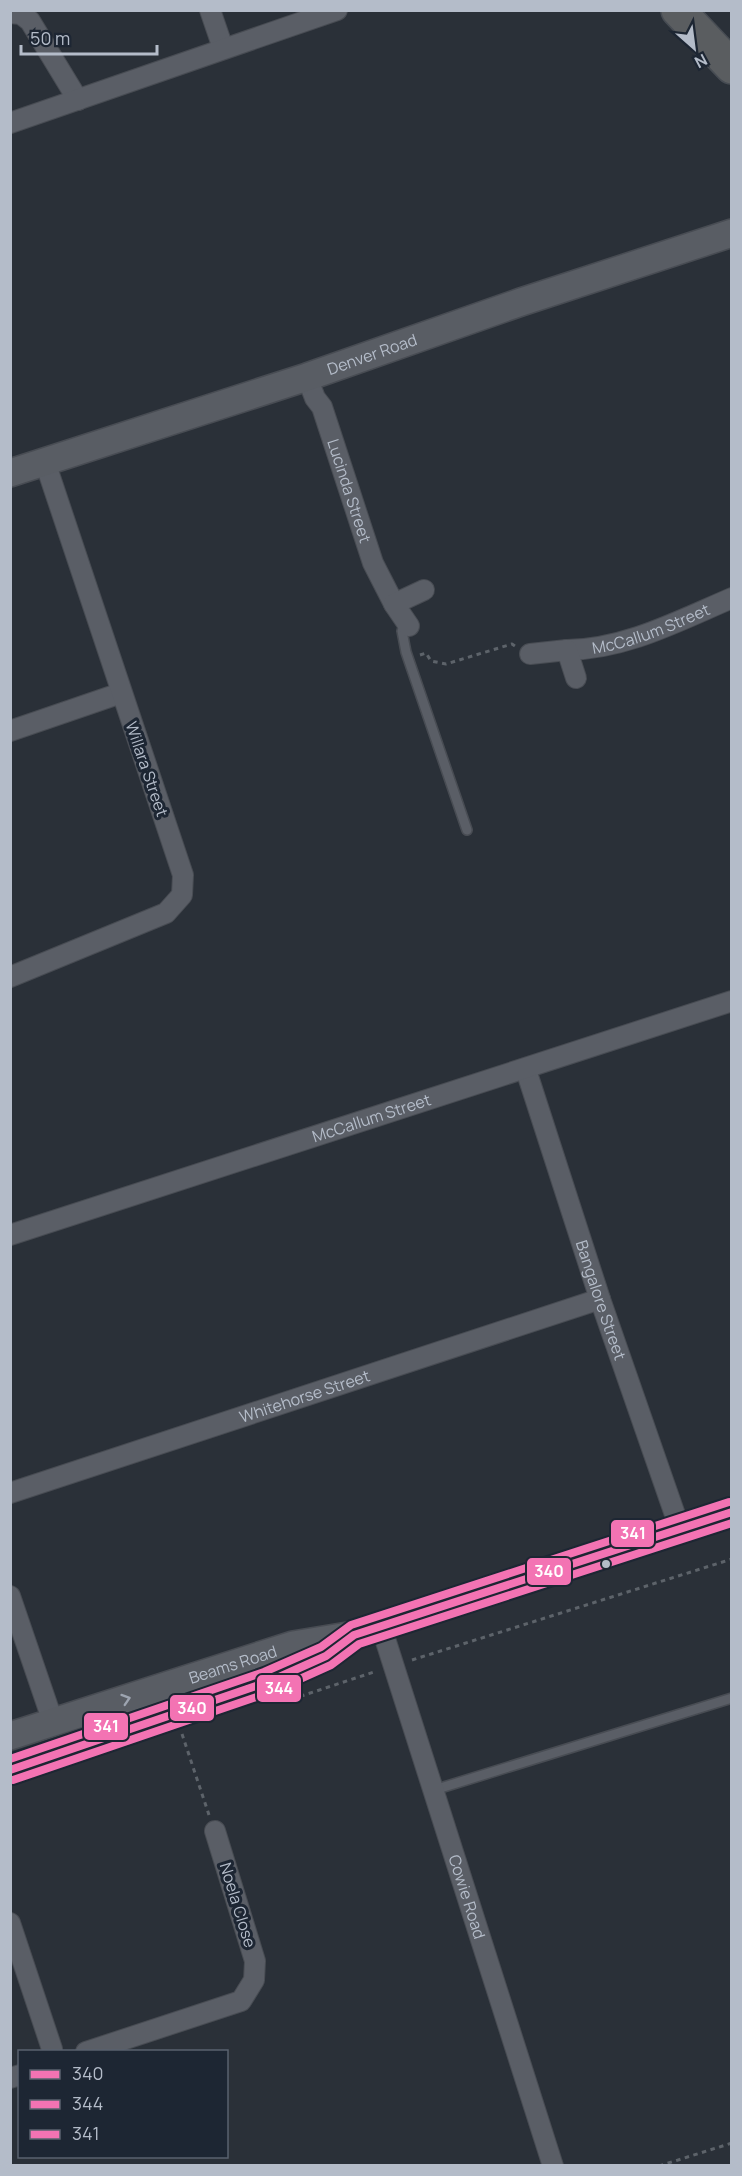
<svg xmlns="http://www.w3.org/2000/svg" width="742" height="2176" viewBox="0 0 742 2176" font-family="Manrope,sans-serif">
	<rect width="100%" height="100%" fill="#2a3038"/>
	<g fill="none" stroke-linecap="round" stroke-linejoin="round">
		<g stroke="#484c53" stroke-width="12">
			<g id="lane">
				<path d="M409,626L402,631L406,652L467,830"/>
				<path d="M434,1790L732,1698"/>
			</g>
		</g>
		<g stroke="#484c53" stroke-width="22">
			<g id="street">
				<path d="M210,10L223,48"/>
				<path d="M10,13L21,14L30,21L78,100"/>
				<path d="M10,123L337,10"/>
				<path id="s1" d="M307,377L315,398L322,407L373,563L394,604"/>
				<path d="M409,626L394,604L424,590"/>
				<path id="s2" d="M567,650C626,649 678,621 732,598"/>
				<path d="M530,654L567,650L576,678"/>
				<path d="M10,731L121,693"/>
				<path d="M10,977L166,913L182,895L183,875L45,462"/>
				<path id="s3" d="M526,1070L600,1299L680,1529"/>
				<path id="s4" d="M10,1235L732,1001"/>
				<path id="s5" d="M10,1493L600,1299"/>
				<path d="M10,1596L53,1722"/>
				<path id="s6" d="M381,1626L553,2166"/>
				<path d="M10,1923L52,2049"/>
				<path d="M86,2052L241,2001L254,1980L255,1961L215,1831"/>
				<path d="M10,2078L20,2075"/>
			</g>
		</g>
		<g stroke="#484c53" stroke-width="30">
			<g id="secondary">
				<path id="s7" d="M10,473L307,377L521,302L732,233"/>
				<path id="s8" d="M10,1736L293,1645L354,1635L732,1512"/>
				<path d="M10,1770L268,1682L326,1656L353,1636"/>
			</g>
		</g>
		<g stroke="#474c53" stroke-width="36">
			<path id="highway" d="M678,10L732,67"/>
		</g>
		<g stroke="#5d636a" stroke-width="3" stroke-dasharray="4.5 4.5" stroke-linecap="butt">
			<path d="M420,655L426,653L431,661L446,664L512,644L515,646"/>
			<path d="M412,1660L732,1559"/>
			<path d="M283,1702L377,1671"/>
			<path d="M182,1734L209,1815"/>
			<path d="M659,2166L732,2143"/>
		</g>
		<use href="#lane" stroke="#5a5e66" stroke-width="9"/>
		<use href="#street" stroke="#5a5e66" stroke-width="20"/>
		<use href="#secondary" stroke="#595d64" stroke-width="27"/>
		<use href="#highway" stroke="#5a5d60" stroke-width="33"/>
		<g stroke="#1d2633" stroke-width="12">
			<path id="bus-1" d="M10,1770L268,1682L326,1656L354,1635L732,1512"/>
		</g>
		<g stroke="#1d2633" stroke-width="12">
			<path id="bus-2" d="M13,1780L271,1692L331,1665L359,1644L732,1523"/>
		</g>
		<g stroke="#1d2633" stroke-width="12">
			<path id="bus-3" d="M10,1759L264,1672L321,1647L351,1625L729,1502"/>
		</g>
		<use href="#bus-1" stroke="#f373b3" stroke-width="8"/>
		<use href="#bus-2" stroke="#f373b3" stroke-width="8"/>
		<use href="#bus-3" stroke="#f373b3" stroke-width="8"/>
	</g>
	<defs><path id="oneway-chevron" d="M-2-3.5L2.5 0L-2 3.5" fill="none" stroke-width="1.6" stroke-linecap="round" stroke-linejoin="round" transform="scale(1.5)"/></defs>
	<use stroke="#9da4b0" href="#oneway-chevron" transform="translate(126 1699) rotate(-18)"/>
	<circle fill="#b4bcc9" stroke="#1d2633" stroke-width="2" cx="606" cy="1564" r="5"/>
	<g text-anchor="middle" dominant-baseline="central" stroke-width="6" stroke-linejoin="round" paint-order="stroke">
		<g font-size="16" fill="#b4bcc9" stroke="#1d2633">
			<text stroke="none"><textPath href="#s7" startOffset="381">Denver Road</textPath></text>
			<text stroke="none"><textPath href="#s1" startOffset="122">Lucinda Street</textPath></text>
			<text stroke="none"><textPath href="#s2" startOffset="87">McCallum Street</textPath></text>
			<text transform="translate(147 769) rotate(71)">Willara Street</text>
			<text stroke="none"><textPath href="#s4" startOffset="380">McCallum Street</textPath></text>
			<text stroke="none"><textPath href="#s3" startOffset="242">Bangalore Street</textPath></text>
			<text stroke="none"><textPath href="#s5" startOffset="310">Whitehorse Street</textPath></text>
			<text stroke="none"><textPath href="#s8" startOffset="234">Beams Road</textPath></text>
			<text stroke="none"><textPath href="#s6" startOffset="284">Cowie Road</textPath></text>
			<text transform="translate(238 1905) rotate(73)">Noela Close</text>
		</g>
	</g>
	<g stroke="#1d2633" stroke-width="2">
		<rect x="610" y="1519" width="45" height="29" rx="6" fill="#f373b3"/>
		<rect x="526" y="1557" width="46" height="29" rx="6" fill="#f373b3"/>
		<rect x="256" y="1674" width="46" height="29" rx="6" fill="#f373b3"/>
		<rect x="169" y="1694" width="46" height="28" rx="6" fill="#f373b3"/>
		<rect x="83" y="1712" width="46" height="29" rx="6" fill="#f373b3"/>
	</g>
	<g font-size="16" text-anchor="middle" font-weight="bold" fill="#fff">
		<text x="633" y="1539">341</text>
		<text x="549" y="1577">340</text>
		<text x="279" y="1694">344</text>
		<text x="192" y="1714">340</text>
		<text x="106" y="1732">341</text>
	</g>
	<rect width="742" height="2176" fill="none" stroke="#b4bcc9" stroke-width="24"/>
	<rect x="18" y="2050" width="210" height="108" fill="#1d2633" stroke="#59626f" stroke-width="1.5"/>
	<rect x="30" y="2070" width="30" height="9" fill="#f373b3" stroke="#59626f" stroke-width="1.5"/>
	<text x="72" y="2080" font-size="18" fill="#b4bcc9">340</text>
	<rect x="30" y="2100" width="30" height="9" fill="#f373b3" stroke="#59626f" stroke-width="1.5"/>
	<text x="72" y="2110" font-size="18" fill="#b4bcc9">344</text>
	<rect x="30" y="2130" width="30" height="9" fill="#f373b3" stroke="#59626f" stroke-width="1.5"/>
	<text x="72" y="2140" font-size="18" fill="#b4bcc9">341</text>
	<g transform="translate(694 48) rotate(152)" stroke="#1d2633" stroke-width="4.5" paint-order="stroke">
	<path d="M0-4.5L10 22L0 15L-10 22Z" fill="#b4bcc9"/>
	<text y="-9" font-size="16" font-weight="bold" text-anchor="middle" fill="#b4bcc9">N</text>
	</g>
	<path d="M21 45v9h136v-9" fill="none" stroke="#b4bcc9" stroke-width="3"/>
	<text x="30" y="45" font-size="18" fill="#b4bcc9" stroke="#1d2633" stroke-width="4.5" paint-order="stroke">50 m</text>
</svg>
